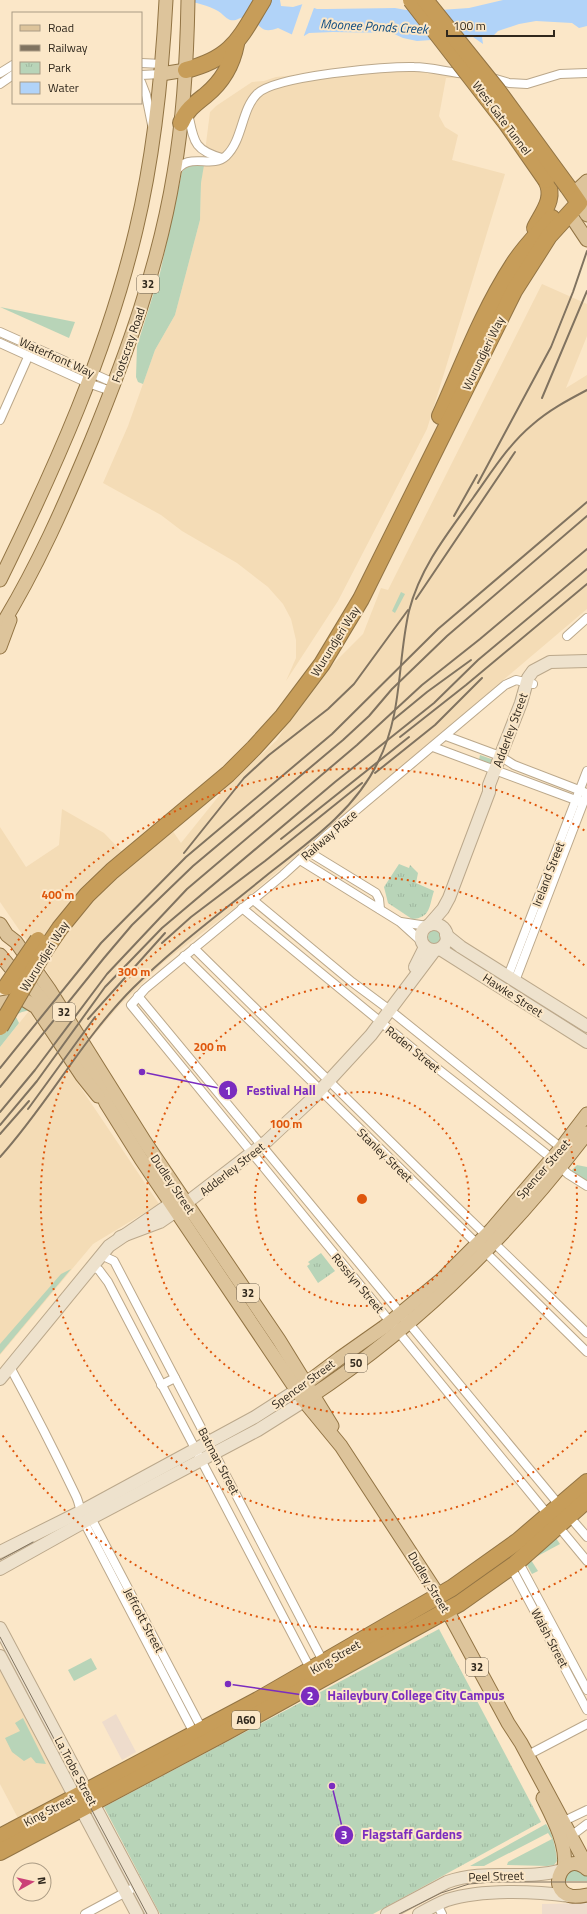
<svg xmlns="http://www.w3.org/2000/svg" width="587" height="1914" viewBox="0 0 587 1914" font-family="'Titillium Web',sans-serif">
	<defs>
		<pattern id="park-tufts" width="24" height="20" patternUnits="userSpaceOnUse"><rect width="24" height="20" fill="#b8d4b8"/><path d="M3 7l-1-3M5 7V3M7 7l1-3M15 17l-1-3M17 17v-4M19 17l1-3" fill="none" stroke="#9eb69e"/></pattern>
	</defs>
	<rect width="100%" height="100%" fill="#fbe7c8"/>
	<g fill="#eedccc">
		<path d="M116,1714L136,1752L122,1760L102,1722Z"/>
		<path d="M587,1903V1914H542V1904Z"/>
	</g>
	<g fill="#f4dcb6">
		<path d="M364,68L460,73V78H446L439,116L445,127L458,135L452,160L505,174L427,429L338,601L286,681L296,658V640L291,619L283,604L268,587L237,563L182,531L161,515L103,483L128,426L155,350L175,315L200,220L201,183L210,112L216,106L252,82L264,81L276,77Z"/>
		<path d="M542,284L587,304V336L566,388L587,375V609L231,911L164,962L119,1006L89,1041L42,963L0,902V827L26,867L59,845L62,809L104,833L130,860L172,830L181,843L226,787L277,740L291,717L323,674L363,634L381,588L388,590Z"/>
		<path d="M29,1011L159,1204L93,1244L0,1355V1047Z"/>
		<path d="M0,1670L66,1795L19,1820L0,1784Z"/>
	</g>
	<g fill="#b8d4b8">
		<path d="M194,164L204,165L201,183L200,220L175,315L155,350L143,384L138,382L136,377L137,346L160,273L182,172L185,168Z"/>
		<path d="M0,307L75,322L69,338Z"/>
		<path d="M401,592L405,594L395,613L392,611Z"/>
		<path d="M480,755L494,760L492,765L479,760Z"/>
		<circle cx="435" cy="937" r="7"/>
		<path d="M18,1005L30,1010L22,1012L15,1015L19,1023L0,1047V1015Z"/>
		<path d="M577,1165L587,1167V1183L571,1171Z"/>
		<path d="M71,1269L0,1354V1344L61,1274Z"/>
		<path d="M556,1538L560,1544L534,1558Z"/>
		<path d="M531,1560L538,1571L532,1574L527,1565Z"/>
		<path d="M91,1658L97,1669L74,1681L68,1670Z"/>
		<path d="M23,1718L46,1764L36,1763L31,1757L24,1761L12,1752L5,1738L20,1731L15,1723Z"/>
		<path d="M546,1824C553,1834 556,1849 557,1861L554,1865L547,1866L507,1865L508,1862L552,1839L548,1833L484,1866H470Z"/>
		<path d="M576,1869L587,1875V1881H564L566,1874Z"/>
	</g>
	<g fill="url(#park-tufts)">
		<path d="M399,864L409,868L410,865L418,873L416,883L434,891C429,906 431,918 412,919L388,903L384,887Z"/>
		<path d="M321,1253L335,1271L318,1283L307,1266L310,1264L308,1262Z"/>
		<path d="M439,1629L541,1822L373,1914H160L104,1807Z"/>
	</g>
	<path fill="#b1d3f8" d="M185,0H280L281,6L293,7L303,4L317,9H327L395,8L406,10H440L469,8L503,0H587V26L579,28L572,23L536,21L519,24L498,31L493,36L482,37L483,44L473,37L417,41L403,38L392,33L333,32L309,33L304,36L293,35L278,28C259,35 262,23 248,18C241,15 237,22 230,20C225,18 222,13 218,11C208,5 196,3 185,0Z"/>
	<path fill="#fbe7c8" d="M303,2L315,5L303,38L291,37Z"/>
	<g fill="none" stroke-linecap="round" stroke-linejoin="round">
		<g stroke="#bba88b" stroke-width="10">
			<g id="street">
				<path d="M141,63L162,64"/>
				<path d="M0,73L13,65"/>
				<path d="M141,75L161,74"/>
				<path d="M489,77L509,83L527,84L560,74L587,73"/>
				<path d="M141,82L146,95L152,125"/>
				<path d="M0,84L13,75"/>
				<path d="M188,113C194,141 193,150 222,158"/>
				<path d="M175,173C188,150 211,170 226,156C243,140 241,110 257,94C274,76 387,66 414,67C432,67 450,73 468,74"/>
				<path d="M0,332L114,383"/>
				<path d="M0,343L88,383L111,391"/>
				<path d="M0,420L28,357"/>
				<path d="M567,636L587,618"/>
				<path d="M533,684L516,680L505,685L328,834L283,875L145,989L131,1005L549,1516"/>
				<path d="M446,736L500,756L514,765L584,792"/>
				<path d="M433,747L581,802"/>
				<path d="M309,852L376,893L379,899L380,909"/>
				<path d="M300,860L400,922L421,941"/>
				<path d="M252,899L352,982L391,1011L565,1151"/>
				<path d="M242,908L433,1065L545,1153L568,1174L587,1186"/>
				<path d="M401,922L427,926"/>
				<path d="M194,948L457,1207L587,1333"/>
				<path d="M184,956L587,1352"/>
				<path d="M508,976L587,771"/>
				<path d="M515,981L587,793"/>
				<path d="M138,996L560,1506"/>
				<path d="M101,1255L114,1261L325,1665"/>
				<path d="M92,1266L99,1270L108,1282L312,1672"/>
				<path d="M10,1367C33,1409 55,1452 76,1496C80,1504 80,1513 84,1522L195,1735"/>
				<path d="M161,1385L175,1378"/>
				<path d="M89,1514L203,1731"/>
				<path d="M569,1516L587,1537"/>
				<path d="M558,1526L587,1561"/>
				<path d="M518,1561L587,1690"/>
				<path d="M511,1567L587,1710"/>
				<path d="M528,1755L587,1724"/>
				<path d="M564,1821L587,1810"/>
				<path d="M573,1838L575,1833L587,1824"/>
				<path d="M437,1904L442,1914"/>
				<path d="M85,1914L137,1886"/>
			</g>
		</g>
		<g stroke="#bba88b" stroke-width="14">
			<g id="secondary">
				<circle cx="434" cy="937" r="13"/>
				<path d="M429,925L443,909L449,898L489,792V785L521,703L528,678L533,671L550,662L587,661"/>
				<path d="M446,935L461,947L587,1026"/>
				<path d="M440,949L587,1042"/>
				<path d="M415,967L425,947"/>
				<path d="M120,1237L160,1222L176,1211L267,1141L313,1098L371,1035L435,950"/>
				<path d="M0,1379L109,1246L179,1198"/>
				<path d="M0,1552L80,1512L255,1417L297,1390"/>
				<path d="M0,1569L84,1522L258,1430L304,1401"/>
				<path d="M0,1628L152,1914"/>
				<path d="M0,1656L137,1914"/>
				<path d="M387,1914L447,1882C485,1868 525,1881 562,1870"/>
				<path d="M419,1914C428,1909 437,1904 447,1900C482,1889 534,1891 570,1896"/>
			</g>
		</g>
		<g stroke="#927444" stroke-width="15">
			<g id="primary">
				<path d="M161,74L186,70"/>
				<path d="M573,194L587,181"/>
				<path d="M587,195L579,203L587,215"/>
				<path d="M569,213L587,240"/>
				<path d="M0,580C55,468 107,352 136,230C154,155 162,77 166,0"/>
				<path d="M0,628C37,568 65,504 92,439C127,353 159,265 174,173C184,116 187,58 188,0"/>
				<path d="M0,647L10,620"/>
				<path d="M0,924L7,935L16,942L49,989L145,1142L279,1340L332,1426"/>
				<path d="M0,955L15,973L31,986L40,997L80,1054L95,1079L106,1103L141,1159L304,1401L341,1446L439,1596"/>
				<path d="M1,1003L23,999L36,1007L82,1076L98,1096"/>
				<path d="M300,1388L340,1358L384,1327L442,1279L491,1230L561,1148L587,1114"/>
				<path d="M307,1399C415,1328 509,1236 587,1133"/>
				<path d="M447,1610L508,1723L521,1743L587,1866"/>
				<path d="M543,1798C553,1818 568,1846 564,1868"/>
				<path d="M587,1869C564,1849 545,1890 571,1896C576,1897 582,1896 587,1895"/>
			</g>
		</g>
		<g stroke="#927444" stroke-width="18">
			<g id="highway">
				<path d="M186,70C233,58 239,39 263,0"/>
				<path d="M181,123C186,110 196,103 206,95C223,81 232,65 236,44"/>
				<path d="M535,228C543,212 556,198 546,180"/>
				<path d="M440,416C463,365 483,311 513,265C524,247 539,233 552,218"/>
				<path d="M45,950L60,928L87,895L112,871L228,774L254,748L283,716L322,664L361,599L514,291L549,236L579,203L568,187"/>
				<path d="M0,1837L258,1700L452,1588L518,1541L587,1482"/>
				<path d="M0,1852L224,1733L460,1603L515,1564L587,1500"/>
			</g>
		</g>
		<use href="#street" stroke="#fff" stroke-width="8"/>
		<use href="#secondary" stroke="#eee2cd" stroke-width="12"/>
		<use href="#primary" stroke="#ddc49b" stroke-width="13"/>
		<use href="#highway" stroke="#c79d59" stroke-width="16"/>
		<g stroke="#807360" stroke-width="1">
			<path d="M0,1560L33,1542"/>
			<path d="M0,1637L147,1914"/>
			<path d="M399,1914L441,1893L469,1884L492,1882H587"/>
		</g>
		<g stroke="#807360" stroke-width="2">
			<path d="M542,398L587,291"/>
			<path d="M478,483L551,347L573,292L587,251"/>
			<path d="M454,516L477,475"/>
			<path d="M416,599L515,452"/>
			<path d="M393,720L427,692L471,660"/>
			<path d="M400,737L466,685L587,584"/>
			<path d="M375,773L435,725L482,678"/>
			<path d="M281,839L409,737"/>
			<path d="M184,853L244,778L269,755L328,709L354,684L408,610"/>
			<path d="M162,943L191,917L265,861L362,783"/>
			<path d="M88,1019L165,933"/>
			<path d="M0,1068L101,943L186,857L332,734L438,629L587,502"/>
			<path d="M0,1087L104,958L132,925L164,894L193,866L343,740L369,716L392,689L447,636L587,516"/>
			<path d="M28,1109L95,1017"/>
			<path d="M0,1112L35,1070L107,974L187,889L357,745L422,685L480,639L587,549"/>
			<path d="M0,1125L37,1081L105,987L162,928L335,782L434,703L478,660L587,569"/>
			<path d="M0,1134L29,1101"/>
			<path d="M0,1157C48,1104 82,1039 133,988C174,947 222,912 267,875C308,843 355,810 378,762C403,713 397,663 409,611C420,568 447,534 473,498C491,473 508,445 532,425C549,410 568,400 587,390"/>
		</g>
		<g stroke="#927444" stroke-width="18" stroke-linecap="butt">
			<g id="highway-bridge">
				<path d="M411,0L507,124L546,180"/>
				<path d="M425,0L498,91L568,187"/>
				<path d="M6,987L38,940"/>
				<path d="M0,1027L45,950"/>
			</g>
		</g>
		<use href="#highway-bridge" stroke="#c79d59" stroke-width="16"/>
	</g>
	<g fill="none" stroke="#df570d" stroke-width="2" stroke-dasharray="2 4">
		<circle cx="362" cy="1199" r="107"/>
		<circle cx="362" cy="1199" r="215"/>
		<path d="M586 1431A322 322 0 1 1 586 967"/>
		<path d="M587 1566A430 430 0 0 1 1 1433M1 965A430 430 0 0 1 587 832"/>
	</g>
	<g text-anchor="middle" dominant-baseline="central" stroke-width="4" stroke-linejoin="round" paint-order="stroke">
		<g fill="#fbe7c8" stroke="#6d6150" stroke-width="1">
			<rect x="137" y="275" width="22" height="18" rx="3"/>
			<rect x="53" y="1003" width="22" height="18" rx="3"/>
			<rect x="237" y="1284" width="22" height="18" rx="3"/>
			<rect x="345" y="1354" width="22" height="18" rx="3"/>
			<rect x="466" y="1658" width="22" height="18" rx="3"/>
			<rect x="232" y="1711" width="28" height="18" rx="3"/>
		</g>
		<g font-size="11" font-weight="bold" fill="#30281d">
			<text x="148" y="284">32</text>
			<text x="64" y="1012">32</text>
			<text x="248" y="1293">32</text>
			<text x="356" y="1363">50</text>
			<text x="477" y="1667">32</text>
			<text x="246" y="1720">A60</text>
		</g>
		<g font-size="12" fill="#30281d" stroke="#fbe7c8">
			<text transform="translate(502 118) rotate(53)">West Gate Tunnel</text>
			<text transform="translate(128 345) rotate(-71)">Footscray Road</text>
			<text transform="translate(483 353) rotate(-64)">Wurundjeri Way</text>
			<text transform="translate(57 357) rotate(24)">Waterfront Way</text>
			<text transform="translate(335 641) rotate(-58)">Wurundjeri Way</text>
			<text transform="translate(510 730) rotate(-70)">Adderley Street</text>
			<text transform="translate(329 835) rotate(-41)">Railway Place</text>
			<text transform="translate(548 874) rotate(-69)">Ireland Street</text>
			<text transform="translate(44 956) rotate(-58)">Wurundjeri Way</text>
			<text transform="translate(513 995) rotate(33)">Hawke Street</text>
			<text transform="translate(413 1049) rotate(39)">Roden Street</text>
			<text transform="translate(385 1155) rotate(44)">Stanley Street</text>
			<text transform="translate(232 1169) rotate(-38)">Adderley Street</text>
			<text transform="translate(543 1169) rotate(-49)">Spencer Street</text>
			<text transform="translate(173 1184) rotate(56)">Dudley Street</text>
			<text transform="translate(358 1283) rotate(50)">Rosslyn Street</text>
			<text transform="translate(303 1384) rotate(-36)">Spencer Street</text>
			<text transform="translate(219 1461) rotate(62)">Batman Street</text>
			<text transform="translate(429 1582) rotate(59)">Dudley Street</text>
			<text transform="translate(144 1620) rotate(62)">Jeffcott Street</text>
			<text transform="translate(550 1638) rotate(62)">Walsh Street</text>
			<text transform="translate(335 1657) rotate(-30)">King Street</text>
			<text transform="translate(76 1771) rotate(62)">La Trobe Street</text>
			<text transform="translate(49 1810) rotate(-28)">King Street</text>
			<text transform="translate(496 1876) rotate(-2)">Peel Street</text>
		</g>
		<g font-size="13" font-style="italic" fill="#0a4980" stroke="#fbe7c8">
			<text transform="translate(374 26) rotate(3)">Moonee Ponds Creek</text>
		</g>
	</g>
	<circle cx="362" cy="1199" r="6" fill="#df570d" stroke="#fbe7c8" stroke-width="2"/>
	<g font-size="12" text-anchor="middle" font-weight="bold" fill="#df570d" stroke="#fbe7c8" stroke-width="4" stroke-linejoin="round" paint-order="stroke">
		<text x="58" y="899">400 m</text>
		<text x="134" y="976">300 m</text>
		<text x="210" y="1051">200 m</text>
		<text x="286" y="1128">100 m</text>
	</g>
	<path fill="none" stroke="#7b2cbf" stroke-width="1.5" d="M142 1072L228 1090M228 1684L310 1696M332 1786L344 1835"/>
	<g fill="#7b2cbf" stroke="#fbe7c8" stroke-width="1.5">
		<circle cx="142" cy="1072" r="4"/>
		<circle cx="228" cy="1684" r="4"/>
		<circle cx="332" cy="1786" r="4"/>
		<circle cx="228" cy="1090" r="10"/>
		<circle cx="310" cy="1696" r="10"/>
		<circle cx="344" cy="1835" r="10"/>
	</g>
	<g font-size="12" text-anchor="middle" font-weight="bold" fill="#fff">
		<text x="228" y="1095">1</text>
		<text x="310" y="1700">2</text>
		<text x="344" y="1839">3</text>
	</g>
	<g font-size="13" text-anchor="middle" font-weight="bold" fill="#7b2cbf" stroke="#fbe7c8" stroke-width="4" stroke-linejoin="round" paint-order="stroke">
		<text x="281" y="1095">Festival Hall</text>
		<text x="416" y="1700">Haileybury College City Campus</text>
		<text x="412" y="1839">Flagstaff Gardens</text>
	</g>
	<rect x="12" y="12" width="130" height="92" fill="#fbe7c8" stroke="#aa9b84"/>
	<rect x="20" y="25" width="20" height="6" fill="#ddc49b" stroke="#aa9b84"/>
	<text x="48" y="32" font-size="12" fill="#30281d">Road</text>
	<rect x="20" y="45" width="20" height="6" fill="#807360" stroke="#aa9b84"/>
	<text x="48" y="52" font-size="12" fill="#30281d">Railway</text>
	<rect x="20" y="62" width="20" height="12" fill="url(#park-tufts)" stroke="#aa9b84"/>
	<text x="48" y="72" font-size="12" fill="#30281d">Park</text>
	<rect x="20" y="82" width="20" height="12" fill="#b1d3f8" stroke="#aa9b84"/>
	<text x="48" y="92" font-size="12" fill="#30281d">Water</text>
	<g transform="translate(32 1882) rotate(82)"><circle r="19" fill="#fbe7c8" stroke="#aa9b84"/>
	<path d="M0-3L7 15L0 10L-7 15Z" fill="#cb4177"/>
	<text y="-6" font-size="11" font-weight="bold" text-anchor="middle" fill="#30281d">N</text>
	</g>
	<path d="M447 30v6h107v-6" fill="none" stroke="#30281d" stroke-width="2"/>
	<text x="453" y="30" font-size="12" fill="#30281d" stroke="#fbe7c8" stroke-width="3" paint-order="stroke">100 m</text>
</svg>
